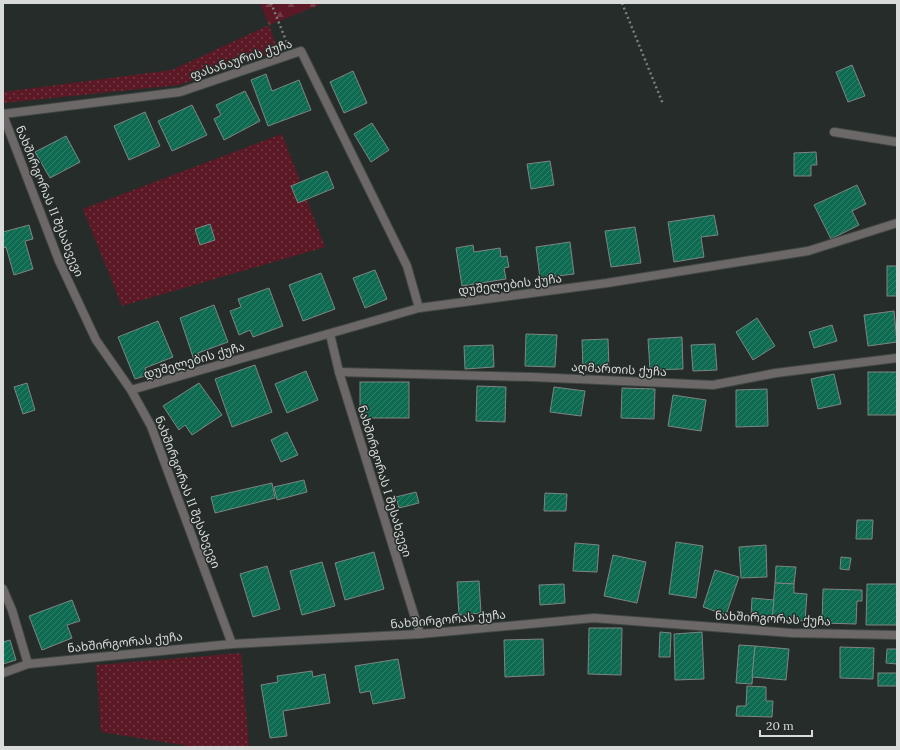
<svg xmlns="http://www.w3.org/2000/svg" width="900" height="750" viewBox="0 0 900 750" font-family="Lora,'Noto Sans Georgian',serif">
	<defs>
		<pattern id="green-dots" width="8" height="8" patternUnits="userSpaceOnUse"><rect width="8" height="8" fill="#5b1925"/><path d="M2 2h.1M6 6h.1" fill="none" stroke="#723a44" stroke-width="1.8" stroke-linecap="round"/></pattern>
		<pattern id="forest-firs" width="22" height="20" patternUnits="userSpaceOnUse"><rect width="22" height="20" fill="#5b1925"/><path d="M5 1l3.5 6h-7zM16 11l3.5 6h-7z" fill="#723a44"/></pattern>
		<pattern id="building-hatch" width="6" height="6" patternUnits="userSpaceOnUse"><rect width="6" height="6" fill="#0e6b51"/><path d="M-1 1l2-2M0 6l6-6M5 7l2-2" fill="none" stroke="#308069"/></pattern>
	</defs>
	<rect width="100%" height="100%" fill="#262c29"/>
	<g fill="url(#green-dots)">
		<path d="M269,25L278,51L179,85L3,103V92L172,70Z"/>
		<path d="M282,134L325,247L122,306L83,209Z"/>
		<path d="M241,653L249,747H195L101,732L96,665Z"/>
	</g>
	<path fill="url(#forest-firs)" d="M260,3H318L319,5L269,25Z"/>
	<g fill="url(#building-hatch)" stroke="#7e8582">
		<path d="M852,65L865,96L848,102L836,72Z"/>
		<path d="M353,71L367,103L344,113L330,82Z"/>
		<path d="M266,74L272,91L299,80L311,110L268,126L251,80Z"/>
		<path d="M245,91L260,121L224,140L214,119L221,115L216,105Z"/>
		<path d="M192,105L207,135L172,151L158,121Z"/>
		<path d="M145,112L160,146L129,160L114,126Z"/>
		<path d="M372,123L389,150L371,162L354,134Z"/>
		<path d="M66,136L80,162L50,178L35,152Z"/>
		<path d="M816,152L817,165H811V176H794V153Z"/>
		<path d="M550,161L554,185L531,189L527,164Z"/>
		<path d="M327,171L334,188L298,203L291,186Z"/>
		<path d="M857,185L866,204L852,211L859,225L831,239L814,205Z"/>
		<path d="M714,215L718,235L701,237L704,257L674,262L668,222Z"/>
		<path d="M210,224L215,240L200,245L195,229Z"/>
		<path d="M29,225L33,239L25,241L33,269L14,275L6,247L3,248V232Z"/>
		<path d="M635,227L641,263L611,267L605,231Z"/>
		<path d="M570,242L574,274L540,278L536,247Z"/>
		<path d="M473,245L474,252L500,248L501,257L507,256L509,267L504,268L506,279L462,286L456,248Z"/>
		<rect x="887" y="266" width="10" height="30"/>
		<path d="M375,270L387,299L365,308L353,278Z"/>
		<path d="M321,273L335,309L303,321L289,285Z"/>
		<path d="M269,288L283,326L253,337L250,330L239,335L230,311L241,307L238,299Z"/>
		<path d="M214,305L228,342L198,353L201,361L195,363L180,318Z"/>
		<path d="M894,311L897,342L868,346L864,315Z"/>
		<path d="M757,318L775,346L753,360L736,332Z"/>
		<path d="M158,321L173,357L145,368L148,375L135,379L118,337Z"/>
		<path d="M832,325L837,341L814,348L809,332Z"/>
		<path d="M526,334L557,335L555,367L525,366Z"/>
		<path d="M682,337L683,369L650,370L648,339Z"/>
		<path d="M608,339L609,368L583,369L582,340Z"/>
		<path d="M715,344L717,370L693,371L691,345Z"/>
		<path d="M493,345L494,367L465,369L464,346Z"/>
		<path d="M255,365L272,412L232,427L215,379Z"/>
		<path d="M306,371L318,400L287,413L275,384Z"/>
		<rect x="868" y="372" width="29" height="43"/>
		<path d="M834,374L841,404L818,409L811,379Z"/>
		<rect x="360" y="382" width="49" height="36"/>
		<path d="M27,383L35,410L23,414L14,387Z"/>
		<path d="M199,383L222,415L192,435L185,425L179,430L163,406Z"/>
		<path d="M477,386L506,387L505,422L476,421Z"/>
		<path d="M554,387L585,391L581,416L550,412Z"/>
		<path d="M622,388L655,389L654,419L621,418Z"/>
		<path d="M767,389L768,426L736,427V390Z"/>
		<path d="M673,395L706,400L701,431L668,426Z"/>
		<path d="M287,432L298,455L281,462L271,440Z"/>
		<path d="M304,480L307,492L277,500L274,487Z"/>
		<path d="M272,483L275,498L215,513L211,497Z"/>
		<path d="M416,492L419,503L399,508L396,497Z"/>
		<path d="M545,493L567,494L566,511H544Z"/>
		<path d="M857,520H873L872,539H856Z"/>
		<path d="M676,542L703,546L696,598L669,594Z"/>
		<path d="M575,543L599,545L597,572L573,571Z"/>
		<path d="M766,545L767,577L741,578L739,547Z"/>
		<path d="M374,552L384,589L345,600L335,563Z"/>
		<path d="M613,555L646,562L637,603L604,596Z"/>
		<path d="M841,557L851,558L849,570L840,569Z"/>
		<path d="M322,562L335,606L302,615L290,571Z"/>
		<path d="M267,566L280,609L253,617L240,574Z"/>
		<path d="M776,566L796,567L794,584L775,583Z"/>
		<path d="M715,570L739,577L726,615L703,607Z"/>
		<path d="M479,581L481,613L459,615L457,582Z"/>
		<path d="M775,583L794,584V593L807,594L805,621L772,619Z"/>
		<path d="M564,584L565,603L540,605L539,585Z"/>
		<path d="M867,584H897V625H866Z"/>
		<path d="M823,589L862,590V601H857L856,624L822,623Z"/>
		<path d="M752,598L774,600L772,619L751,617Z"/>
		<path d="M72,600L80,621L67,625L72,638L42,650L29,616Z"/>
		<path d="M589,628H622L621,675L588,674Z"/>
		<path d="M660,632L671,633L670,657H659Z"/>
		<path d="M702,632L704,679L675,680L674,634Z"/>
		<path d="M543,639L544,675L505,677L504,640Z"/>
		<path d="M10,640L16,660L3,664V642Z"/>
		<path d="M739,645L755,646L752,684L736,683Z"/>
		<path d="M755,646L789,649L786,680L752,677Z"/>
		<path d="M840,647L874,648L873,679L840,678Z"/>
		<path d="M887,649H897V664L886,663Z"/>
		<path d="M398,659L405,698L373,704L370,691L360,693L355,666Z"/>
		<path d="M312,671L313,677L325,674L330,703L283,711L287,736L270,738L261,685L278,682L277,676Z"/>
		<rect x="878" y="673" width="19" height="13"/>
		<path d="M747,686L766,687V701H773L772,717L736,716L737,706H746Z"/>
	</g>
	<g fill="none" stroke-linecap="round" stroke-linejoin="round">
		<g stroke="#424845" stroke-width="10">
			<g id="service">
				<path d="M834,132L897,142"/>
				<path d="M3,673L28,664"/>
			</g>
		</g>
		<g stroke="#424845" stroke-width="10">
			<g id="minor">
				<path d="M3,114L180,92L301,51L407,266L419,308"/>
				<path d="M3,115L59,261L96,340L131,390L151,426L232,644"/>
				<path d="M330,334L339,372L420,634"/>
				<path d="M339,372L532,377L713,385L776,373L897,358"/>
				<path d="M131,390L419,308L607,283L808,251L897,223"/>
				<path d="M3,589L12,610L28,664L232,644L420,634L594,618L792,633L897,635"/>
			</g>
		</g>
		<g stroke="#7b7f7d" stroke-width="2.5" stroke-dasharray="2 3" stroke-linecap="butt">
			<path d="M271,3L287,43"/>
			<path d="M622,3L663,104"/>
		</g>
		<use href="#service" stroke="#6c6868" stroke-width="8"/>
		<use href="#minor" stroke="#6c6868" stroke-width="8"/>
	</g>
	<g text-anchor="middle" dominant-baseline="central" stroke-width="3" stroke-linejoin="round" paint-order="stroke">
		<g font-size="12" fill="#d8dbda" stroke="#262c29">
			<text transform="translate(241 59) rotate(-18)">ფასანაურის ქუჩა</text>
			<text transform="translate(50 201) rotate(68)">ნახშირგორას II შესახვევი</text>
			<text transform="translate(510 284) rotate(-7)">დუშელების ქუჩა</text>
			<text transform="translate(194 360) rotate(-16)">დუშელების ქუჩა</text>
			<text transform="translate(619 369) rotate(3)">აღმართის ქუჩა</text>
			<text transform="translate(385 481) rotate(73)">ნახშირგორას I შესახვევი</text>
			<text transform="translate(188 492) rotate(69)">ნახშირგორას II შესახვევი</text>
			<text transform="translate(773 618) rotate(3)">ნახშირგორას ქუჩა</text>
			<text transform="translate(448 619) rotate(-5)">ნახშირგორას ქუჩა</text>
			<text transform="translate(125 642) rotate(-6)">ნახშირგორას ქუჩა</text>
		</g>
	</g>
	<rect width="900" height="750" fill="none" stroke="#d8dbda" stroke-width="8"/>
	<path d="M760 730v6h52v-6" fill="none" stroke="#d8dbda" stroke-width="2"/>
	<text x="766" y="730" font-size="12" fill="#d8dbda" stroke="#262c29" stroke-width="3" paint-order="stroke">20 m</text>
</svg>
